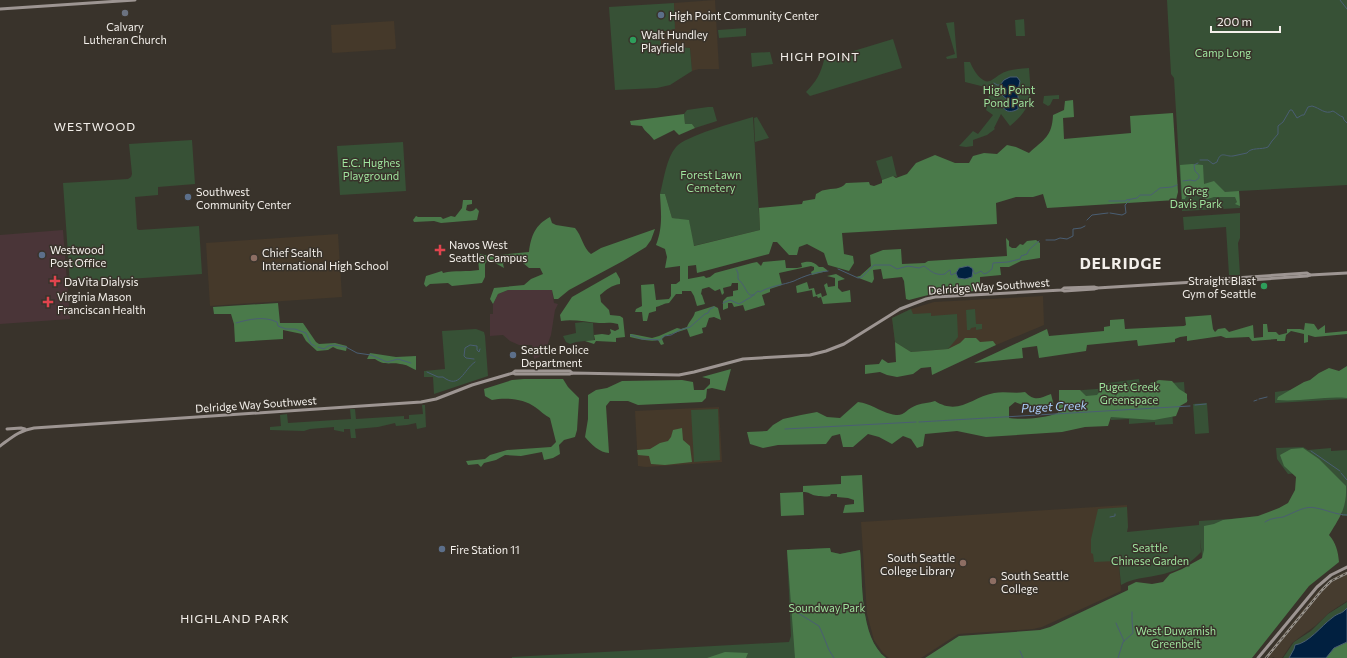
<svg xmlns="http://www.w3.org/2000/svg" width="1347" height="658" viewBox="0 0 1347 658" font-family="Commissioner,sans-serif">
	<rect width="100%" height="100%" fill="#39332b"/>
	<g fill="#4a3538">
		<path d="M63,230L70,319L0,324V235Z"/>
		<path d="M508,290H552L554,303L558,304L555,310L551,335L547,346L542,354L539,357L534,359L532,345H519L510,341L503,335L490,336V314H493V304L498,294Z"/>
	</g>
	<path fill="#463c2f" d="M1347,571V601L1330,612L1315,626L1292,643L1282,658H1275L1273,657L1272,658H1264L1318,591L1336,576Z"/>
	<g fill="#45392a">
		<path d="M715,0L719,69H699L692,71L690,48L661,46L660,32L675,29L674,3Z"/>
		<path d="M394,21L396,48L395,49L333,53L332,52L331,25Z"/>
		<path d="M338,234L342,297L210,306L206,243Z"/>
		<path d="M1043,296L1044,325L996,345L911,352L895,342L892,318L911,309L934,302Z"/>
		<path d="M719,407L722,462L646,467L638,466L635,411Z"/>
		<path d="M1127,505L1128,527L1116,561L1119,564L1121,591L1042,627L1033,629L958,634L921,658H889L883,653L874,640L867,614L861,522Z"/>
	</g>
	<g fill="#375136">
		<path d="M1167,0H1347V185L1239,191L1240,208L1182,211L1174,78L1171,74Z"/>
		<path d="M674,3L675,29L660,32L661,46L690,48L692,71L670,85L657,88L615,90L609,7Z"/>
		<path d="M1024,19L1025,36H1016L1015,20Z"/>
		<path d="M954,22L957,58L947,59L946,57L955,54L946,23Z"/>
		<path d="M746,28V36L719,38L718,30Z"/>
		<path d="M893,39L902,68L810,96L806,92C816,82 821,73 824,60Z"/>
		<path d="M770,52L773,64L752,67L751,53Z"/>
		<path d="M964,62H970C973,69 978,78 985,81C990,83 996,77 999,75C1008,69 1019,69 1029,68C1031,96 1034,106 1010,126L1001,114L994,128L995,129L987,135L973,140V146L966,147L959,146L973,131L978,134L993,115L986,110L989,95H988L989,88L965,82Z"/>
		<path d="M1059,95V99H1053L1050,105L1048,106L1043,103L1044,96Z"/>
		<path d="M708,107H713L717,121L695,128L692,124H685L684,114L687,110Z"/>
		<path d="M753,117L760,230L693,246L689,221L672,218L665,194H660C664,179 666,159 676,147C685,136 736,122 753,117Z"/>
		<path d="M757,117L769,138L755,142L754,118Z"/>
		<path d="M192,140L195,184L158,187V195L135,197L137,229L139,230L199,226L202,274L70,283L63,183L128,179L131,177L132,174L129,144Z"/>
		<path d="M403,142L406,191L340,195L337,146Z"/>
		<path d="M892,156L897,177L893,176L882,180L876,161Z"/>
		<path d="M1240,213V238L1238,243L1240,275H1229L1226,227L1184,230L1183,217Z"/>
		<path d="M911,309L913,314L931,313V316L957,314L958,337L948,349L911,352L895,342L892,318Z"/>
		<path d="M975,309L976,324H982V329L976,330V327L971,328L970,330H967L966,310Z"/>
		<path d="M583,322L593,323L594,340L576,342L570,344L566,342L563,336L576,333L575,323Z"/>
		<path d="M476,329L484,332L485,336L488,376L434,394L433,377H424V371L445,369L442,331Z"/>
		<path d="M1347,372V399L1275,403V392L1298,389Z"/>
		<path d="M1139,379L1140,385L1184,382L1185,396L1187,398L1188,401L1071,409L1070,391L1109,388L1108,383Z"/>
		<path d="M1207,403L1209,433L1195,434L1193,404Z"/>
		<path d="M422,405H425L426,427L417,429L416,423L407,425L396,426L395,423L378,427L355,429L356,438H351L350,429H344V432L334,430V427L310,429L304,431L270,430V427L281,426L280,415L287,414L288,423L351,419L350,409H355L356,419L404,416V419H409V415L423,414Z"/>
		<path d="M1172,408L1173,424L1155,425V422L1129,424V419L1111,420V412Z"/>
		<path d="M718,409L720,460L694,462L691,410Z"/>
		<path d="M1303,447L1308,450L1331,448V451L1347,450V516H1342V512L1311,472L1288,474L1277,459L1276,448Z"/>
		<path d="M1127,507L1128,527L1127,532L1199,525V521L1259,517L1203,564L1200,539L1201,552C1193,561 1181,569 1170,572C1153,578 1137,576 1121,585L1119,564L1116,561L1094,562L1093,554L1091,553V539L1098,509Z"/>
		<path d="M830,548L831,552L840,554L860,550C863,581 859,637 886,658H512V657L789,642L791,636L787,550Z"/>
		<path d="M1347,602V620L1305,658H1283L1294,642L1311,631L1328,614Z"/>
	</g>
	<g fill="#4a7a4a">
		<path d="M1073,100L1074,117L1063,118L1064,139L1131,133L1130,116L1173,113L1178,192L1176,200L1047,208L1043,194L1033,197H1016L996,203L997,224L842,233L844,254L853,256L854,263L849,271L828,265L824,253L807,244L799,247L797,255H789L777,242H773L769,254L697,273L696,265L688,266V279L704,276L706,278L710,277L715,273L752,263L757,262L761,266L763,262L785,260L786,268H797L802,267L801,263C809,261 813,261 819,267H823L827,270V271L812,275L811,272L814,270V267L811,266L779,273L782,285L770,289V292L762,295L765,305L745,311L743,305L734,307L732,303H728V308L723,310V301L727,297L733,296V291L738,290V283H732L731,286L723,288L724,293L722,295L720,289L715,291L709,287L702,289L701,294L702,295L705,304L697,306L694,296L691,291H682V294H676L669,303C664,303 661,306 656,307V311L649,313L647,321H643L642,312H635L636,309L642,306L641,285L654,284L656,300L669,299L671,296V284H676L680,281V266L665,268L667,257L665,249L656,245C663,227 661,213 660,194H665L672,218L689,220L694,246L760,230L759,208L802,204L803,201L815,199L816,194C819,193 821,190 825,190C832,188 841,190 846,183L869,182L870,185L874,186L882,183V180L893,176L896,178L907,174L916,163L935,155L955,163H969L973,156L984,153L997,154L1007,145L1016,147L1029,153C1044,139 1052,137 1053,115L1064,110L1065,101Z"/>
		<path d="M684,114L685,124H692L695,128L679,135L674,130L654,140C650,134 645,132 642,126L631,125L630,121Z"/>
		<path d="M1192,164L1203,165L1204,184L1214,181L1225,192L1239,191L1240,206L1235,204L1237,202L1235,197H1214L1204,200C1199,193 1189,189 1185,199H1182L1180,165Z"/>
		<path d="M463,200H472V204L467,205L466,210C470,212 473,212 476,208L479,211L477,220L441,223L434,221L414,222L413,220L416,216L418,217H441L443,219L451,216L455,217L462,208Z"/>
		<path d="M550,217L552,223L556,225L575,228C582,236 583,248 591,254L601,248L655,229L651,240L646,247L623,261L569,290L558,299H554L552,290H508L498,294L493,304L490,299L494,288L524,285L531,279L543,274L540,268H529L517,258L505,261L503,264L504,268L490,260L487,261L485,264V277L482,283L452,286L448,283L430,284L426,287L424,284L426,276L442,271L443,273C455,270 467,272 479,270L478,258L480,254L489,256L529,252C531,236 535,225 550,217Z"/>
		<path d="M1006,238L1009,241V246L1012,248H1016L1020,244L1023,245L1027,241L1036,240L1040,243V258L1021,261L1009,267H1000L1001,275L980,277V284L975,285V291L932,294L909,300L906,299L904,281L902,277L883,279L881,269L873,270L874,279L872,283L856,277L860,276L871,266L870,255L883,250L901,249L902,264L925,263L928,261L1007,256Z"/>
		<path d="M616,272L620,279V284C612,285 606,290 600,295L601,302L609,310L610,315L620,316L623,318L625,337L616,338V342L596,341L594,344L585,341L595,340L594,335L602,334L609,335L611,333L610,329L615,331L619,329L618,324C611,322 606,323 599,323C586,322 573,319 561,321L560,315L572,297Z"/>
		<path d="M836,274L845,279L838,281V288L842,292L850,290L851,302L823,304L821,297L818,298L817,296L813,297L812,290L797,293L796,286L807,282L809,289L814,288L816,295L821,293L822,297L827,295L824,285L827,283L828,287L835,286V278L827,276Z"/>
		<path d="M278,303L280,323H303L316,342L319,344L335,343L347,346L346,351L337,349L333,347L328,350L317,351L306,341L302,334L283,330V339L235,342L234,324L231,314H214L213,307Z"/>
		<path d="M714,306L718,308L721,320L714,317L709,318L706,327L702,328L703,333L690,337L687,329L665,336L662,339L664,344L661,345L658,340C650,342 639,339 630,337V334H632L652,338L659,336L677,328L681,329L687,327C689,321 694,318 695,312Z"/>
		<path d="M1211,315L1213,329L1215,332L1218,329L1225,328L1229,332L1253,325L1254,338L1263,337V324H1267L1268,332H1276L1279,335L1287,333V329H1300L1304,330L1305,323L1314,324L1318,330L1325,325V333L1347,331V334L1315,337L1308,335V342L1304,343V334L1291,331L1286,335L1285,341H1277V339L1252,341L1249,337L1226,338L1221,336L1187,341V336L1180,337L1175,339V342L1138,346L1137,340L1087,345L1086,351L1039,358L1037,346L1022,348L1023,358L974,363L1047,329L1049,336L1104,331V327L1110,326V320L1124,319L1125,329L1184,326L1186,325L1185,317Z"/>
		<path d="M965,338H976L980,342L993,341L996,345L932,375L931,367L921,368L913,374L897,377L887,375L880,372L865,374V365L879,364L882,359L888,363L896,362L895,342L911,352L948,349L960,343Z"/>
		<path d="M370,353L396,357L416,356V370C411,368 406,364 400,364C390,362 384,366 375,359H367Z"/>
		<path d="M1347,366V398C1324,396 1301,402 1277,400L1278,397L1304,382L1310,380L1319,373L1329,368L1339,371Z"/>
		<path d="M731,369L725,391L712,388L707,389L706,398L702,402L638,405L628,401H610L606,406L609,453C600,453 591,444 585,437L588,419V395L596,390L607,388L622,381L682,380L693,382L694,390H704L710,384V379L702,377Z"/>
		<path d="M524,379H563L568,387L579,398L577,430L575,437L564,440L559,445L560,454L553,458L544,460L542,452L521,456L505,455L496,460L484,463L481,467L478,464L468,465L466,461L485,459L490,455L507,450L551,447L556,442L550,418C544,415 541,411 535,407C524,399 506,397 492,400L485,396L484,389L512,380Z"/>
		<path d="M1159,380L1172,381L1179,389L1187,394V402L1180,406L1176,416L1154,420L1111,417L1108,426L1085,427L1062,432L986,437L957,431L925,434L923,446L917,448L911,439L903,436L892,444L879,437L868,434L853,447H843L840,434L832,436L826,444L778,445L763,448L750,444L747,432L767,431L773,425L783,419L801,415L817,412L827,417L840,418L858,402C870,403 879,411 891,414C905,418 905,409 917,405C923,403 929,403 935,401C959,416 972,397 994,393C1005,391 1015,394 1025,392C1035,402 1040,398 1051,394L1054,406L1026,409L1023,405L1015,402L1009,407V418C1022,420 1046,418 1058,413L1059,407V390H1080L1086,396L1097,395L1102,389L1108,387L1116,396L1122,384H1135L1142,390L1151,383Z"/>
		<path d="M682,428L683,440L690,446L692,462L665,465L651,464L649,456L638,455L637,450L650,449L660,443L668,441L671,437L673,430Z"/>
		<path d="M1303,448L1319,459L1346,486C1347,508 1340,517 1329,535C1336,543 1338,551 1339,562L1309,586L1252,658H925L959,636L1040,630L1050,627L1128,590V586L1136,582L1152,584L1163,582L1170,574L1182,569L1202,558L1204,550V526L1214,524L1223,520L1258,516L1279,508L1288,503L1295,490L1296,477L1284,466L1280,455L1291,449Z"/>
		<path d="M862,475L864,512L843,513L845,505L854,504V500L848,498L837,497V494H831L830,496C828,497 816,496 813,495C809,493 808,492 803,492L804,515L781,516L780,493L803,492V486L841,484V476Z"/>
		<path d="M830,548L831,552L840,554L860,550C863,581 859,637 886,658H795L787,550Z"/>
		<path d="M1347,642V658H1326L1334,648Z"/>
		<path d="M725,652L748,653L746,658H707Z"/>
	</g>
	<g fill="#012040" stroke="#4a5e73">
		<path d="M1010,77H1017L1020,81L1018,90V109C1013,112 1006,113 1003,107L1009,101L1002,95L1000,85L1004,80Z"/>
		<path d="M968,266L972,268L973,270L972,277L965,279L958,278L956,273L959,268Z"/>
		<path d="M1347,608V642L1334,648L1326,658H1289L1294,649L1295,645C1309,643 1321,626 1332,618C1339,612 1341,615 1347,608Z"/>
	</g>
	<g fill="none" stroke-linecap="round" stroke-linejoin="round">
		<g stroke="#4a5e73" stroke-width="1">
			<path d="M1340,0L1347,9"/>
			<path d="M994,83L997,85H1000"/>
			<path d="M1200,160H1208L1213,164L1217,162C1221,150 1225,157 1233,156C1238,155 1242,154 1247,153C1251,147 1261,150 1268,147L1272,141L1278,134V126L1283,122L1290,110H1292L1297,118L1302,115H1304L1308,107L1312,106C1320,108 1325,115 1333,111C1337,113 1339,116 1343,117L1344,120L1347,123"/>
			<path d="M1183,181L1190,180L1195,181L1199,178V175L1195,171L1194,165L1198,163"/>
			<path d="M1109,201H1126V200L1137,198L1140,195H1151L1160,188L1172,187L1177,185"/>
			<path d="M1110,213L1122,215L1126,213L1125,205L1130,200"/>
			<path d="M1087,220L1092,215L1108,213"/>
			<path d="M1046,240H1055L1060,238L1067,239L1073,236V229L1081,228L1085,226"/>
			<path d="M736,269L738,273V279C745,285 745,291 750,295H754"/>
			<path d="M838,269L858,278L862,277L874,265H890L897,269L908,266L919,268L924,266C931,271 935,276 945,274L948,271L950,270L951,275L956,273"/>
			<path d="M973,270L975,274L981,271L984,274L987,273L992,269L993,263L1008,262L1020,259L1021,256L1027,254C1029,248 1035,245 1039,241"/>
			<path d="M723,303L730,300L739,304L751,297L758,291L760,292C770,286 783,285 794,281C804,276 816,272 828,271"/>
			<path d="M236,323C250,319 264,316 277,322L278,326L286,329H295L306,333L311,344L315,346"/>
			<path d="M631,335L642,339L660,340L664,336L671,335L680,330L690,327L705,314L708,313L710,309L714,307"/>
			<path d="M318,347L324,349L328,346L334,345L346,347L357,353L371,355L387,362L398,359L411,363"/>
			<path d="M474,359L466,358L464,356L465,348L470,345L477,346V350L479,352L480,349"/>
			<path d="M427,372L438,377H443C460,390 463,370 475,362"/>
			<path d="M1259,399L1267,397"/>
			<path d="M1254,401L1257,400"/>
			<path d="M1195,405L1206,404"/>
			<path d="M919,422L1190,406"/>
			<path d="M785,429L916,422"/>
			<path d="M1311,451L1340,471"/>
			<path d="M1341,473L1347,480"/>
			<path d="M1110,517L1115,516V514"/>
			<path d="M1265,522C1271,518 1277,518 1283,517C1294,513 1305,505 1316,508C1327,510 1337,515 1347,515"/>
			<path d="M798,613L819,626L823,635L829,650L834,658"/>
			<path d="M1116,623L1124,641"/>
			<path d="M1020,651L1023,658"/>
			<path d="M1118,658L1123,642L1133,633L1132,620V612"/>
		</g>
		<g stroke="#9d9592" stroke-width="3">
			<path d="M0,9L135,0"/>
			<path d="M1203,281L1205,283L1307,276L1310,275"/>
			<path d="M1062,290L1064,291L1094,289L1097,288"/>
			<path d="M513,373L515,374H570L572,373L679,375L694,372L743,359L810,355L826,351L844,344L900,309L926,299L935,297L1062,290L1064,288L1094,287L1097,288L1195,282L1203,281L1205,280L1307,273L1310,275L1347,273"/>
			<path d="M7,429L21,428L25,429"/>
			<path d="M0,446C11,438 20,430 34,428L421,402L436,399L472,385L513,373L515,371H570L572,373"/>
			<path d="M1258,658L1317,587L1331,575L1347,567"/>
		</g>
		<g stroke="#99948d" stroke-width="2.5">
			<path id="rail" d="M1266,658L1322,590L1331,581L1347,573"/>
		</g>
		<use href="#rail" stroke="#39332b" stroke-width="1" stroke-dasharray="3" stroke-linecap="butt"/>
	</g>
	<circle fill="#6b7280" stroke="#39332b" stroke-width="1.5" cx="125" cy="13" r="4"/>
	<g fill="#5c6f8a" stroke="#39332b" stroke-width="1.5">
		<circle cx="661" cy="15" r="4"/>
		<circle cx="188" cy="197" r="4"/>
		<circle cx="42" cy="255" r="4"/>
		<circle cx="513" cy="355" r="4"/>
		<circle cx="442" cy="549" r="4"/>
	</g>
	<g fill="#2e9e5b" stroke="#39332b" stroke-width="1.5">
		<circle cx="633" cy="40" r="4"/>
		<circle cx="1264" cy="286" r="4"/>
	</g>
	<g fill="#e0444e" stroke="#39332b" stroke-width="1.5">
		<path d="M438 244h4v4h4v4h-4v4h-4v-4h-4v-4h4z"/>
		<path d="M53 275h4v4h4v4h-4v4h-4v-4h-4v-4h4z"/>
		<path d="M46 296h4v4h4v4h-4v4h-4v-4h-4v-4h4z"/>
	</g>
	<g fill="#8d6e63" stroke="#39332b" stroke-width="1.5">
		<circle cx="254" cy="258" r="4"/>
		<circle cx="963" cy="563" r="4"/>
		<circle cx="993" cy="581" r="4"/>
	</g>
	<g text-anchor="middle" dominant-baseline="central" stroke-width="3" stroke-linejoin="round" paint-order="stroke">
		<g font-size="11" fill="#f4f0eb" stroke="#39332b" text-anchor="start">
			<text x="669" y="15">High Point Community Center</text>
			<text x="125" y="26" text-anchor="middle">Calvary<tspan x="125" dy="13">Lutheran Church</tspan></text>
			<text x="641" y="34">Walt Hundley<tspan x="641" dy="13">Playfield</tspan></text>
			<text x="196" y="191">Southwest<tspan x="196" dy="13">Community Center</tspan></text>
			<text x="449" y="244">Navos West<tspan x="449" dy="13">Seattle Campus</tspan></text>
			<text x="50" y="249">Westwood<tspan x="50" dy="13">Post Office</tspan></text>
			<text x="262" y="252">Chief Sealth<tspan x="262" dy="13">International High School</tspan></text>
			<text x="1256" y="280" text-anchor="end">Straight Blast<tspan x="1256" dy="13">Gym of Seattle</tspan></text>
			<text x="64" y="281">DaVita Dialysis</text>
			<text x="57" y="296">Virginia Mason<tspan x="57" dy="13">Franciscan Health</tspan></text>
			<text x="521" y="349">Seattle Police<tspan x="521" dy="13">Department</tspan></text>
			<text x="450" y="549">Fire Station 11</text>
			<text x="955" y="557" text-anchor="end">South Seattle<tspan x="955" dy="13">College Library</tspan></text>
			<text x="1001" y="575">South Seattle<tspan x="1001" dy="13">College</tspan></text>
		</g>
		<g font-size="11" fill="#9fe59e" stroke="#39332b">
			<text x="1223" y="52">Camp Long</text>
			<text x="1009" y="89">High Point<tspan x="1009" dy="13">Pond Park</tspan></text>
			<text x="371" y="162">E.C. Hughes<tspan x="371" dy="13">Playground</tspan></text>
			<text x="711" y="174">Forest Lawn<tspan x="711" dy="13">Cemetery</tspan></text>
			<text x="1196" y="190">Greg<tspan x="1196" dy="13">Davis Park</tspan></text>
			<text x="1129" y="386">Puget Creek<tspan x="1129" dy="13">Greenspace</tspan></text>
			<text x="1150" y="547">Seattle<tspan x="1150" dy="13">Chinese Garden</tspan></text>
			<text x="827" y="607">Soundway Park</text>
			<text x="1176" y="630">West Duwamish<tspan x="1176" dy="13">Greenbelt</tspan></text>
		</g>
		<g font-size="11" fill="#f4f0eb" stroke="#39332b">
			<text transform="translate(989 286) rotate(-4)">Delridge Way Southwest</text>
			<text transform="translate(256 404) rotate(-4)">Delridge Way Southwest</text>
		</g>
		<g font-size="12" letter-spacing="1" fill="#f4f0eb" stroke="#39332b">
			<text x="820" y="56">HIGH POINT</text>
			<text x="95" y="126">WESTWOOD</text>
			<text x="235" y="618">HIGHLAND PARK</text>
		</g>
		<g font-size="12" font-style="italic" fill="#a9cdf8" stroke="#39332b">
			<text transform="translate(1054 406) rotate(-3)">Puget Creek</text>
		</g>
		<g font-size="15" font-weight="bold" letter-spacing="1" fill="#f4f0eb" stroke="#39332b">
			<text x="1121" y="263">DELRIDGE</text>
		</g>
	</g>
	<path d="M1211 26v6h69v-6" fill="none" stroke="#f4f0eb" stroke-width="2"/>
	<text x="1217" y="26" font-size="12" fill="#f4f0eb" stroke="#39332b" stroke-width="3" paint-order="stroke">200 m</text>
</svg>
